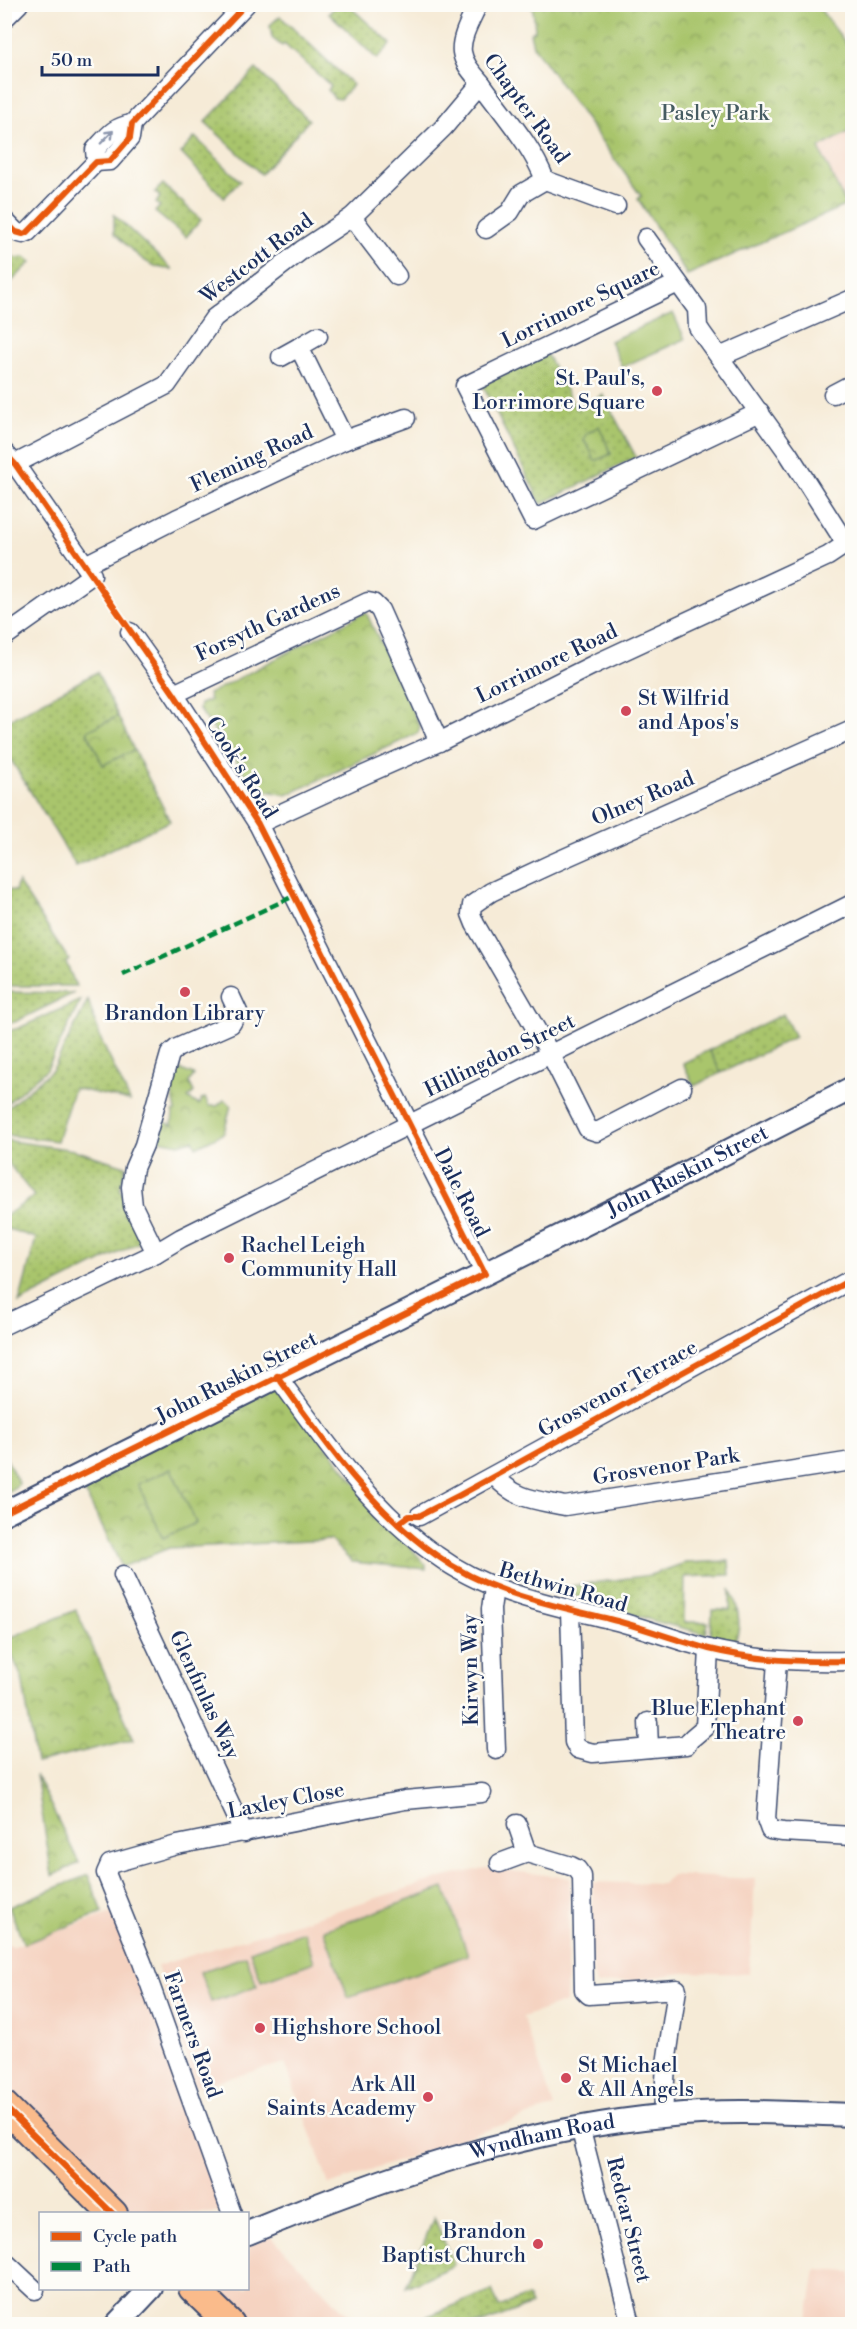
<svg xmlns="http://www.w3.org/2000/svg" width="857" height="2329" viewBox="0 0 857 2329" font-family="'Libre Bodoni',serif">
	<defs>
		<pattern id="grass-dots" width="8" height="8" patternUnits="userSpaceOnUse" patternTransform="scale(1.5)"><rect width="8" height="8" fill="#a9c56c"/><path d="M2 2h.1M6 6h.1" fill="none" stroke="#89a05c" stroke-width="1.8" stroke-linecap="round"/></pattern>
		<pattern id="park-crowns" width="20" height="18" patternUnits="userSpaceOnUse" patternTransform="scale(1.5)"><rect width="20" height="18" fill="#a9c56c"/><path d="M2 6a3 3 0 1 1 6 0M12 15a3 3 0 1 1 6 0" fill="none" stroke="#89a05c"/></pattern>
	</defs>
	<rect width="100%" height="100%" fill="#fdfcf7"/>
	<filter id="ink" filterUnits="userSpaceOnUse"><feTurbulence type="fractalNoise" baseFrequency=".0167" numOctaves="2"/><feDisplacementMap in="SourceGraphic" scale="12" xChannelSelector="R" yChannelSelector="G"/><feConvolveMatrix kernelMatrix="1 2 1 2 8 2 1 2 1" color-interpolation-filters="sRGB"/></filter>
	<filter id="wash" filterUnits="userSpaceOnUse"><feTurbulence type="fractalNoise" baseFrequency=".008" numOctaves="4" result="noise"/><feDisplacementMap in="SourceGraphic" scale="24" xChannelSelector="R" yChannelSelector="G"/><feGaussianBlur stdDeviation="1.35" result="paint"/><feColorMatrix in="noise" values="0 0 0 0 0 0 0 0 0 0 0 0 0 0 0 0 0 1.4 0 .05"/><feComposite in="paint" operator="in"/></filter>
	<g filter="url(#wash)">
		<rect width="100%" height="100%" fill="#f6ebd7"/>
		<g fill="#f5d3c1">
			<path d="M852,130V202L846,205L819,148Z"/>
			<path d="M486,1868L570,1878L566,2002L523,2017L554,2107L329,2185L285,2063L195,2087L157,1966L444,1877Z"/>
			<path d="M671,1875L755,1879L749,1974L690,1972L597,1985L594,1980L591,1952L593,1882L663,1884Z"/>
			<path d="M112,1913L121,1917L227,2213H130L5,2089V1945L14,1946Z"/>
			<path d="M267,2231L301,2268L358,2324H247L208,2289L248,2288V2232Z"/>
			<path d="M816,2270L852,2272V2324H807Z"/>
		</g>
		<g fill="url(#grass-dots)" stroke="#627a65" stroke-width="1.5">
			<path d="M331,5H348L391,44L377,59L329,13L334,8Z"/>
			<path d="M280,16L353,85L340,99L334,98L328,90L331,86L284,44L282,46L272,38L270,25Z"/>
			<path d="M256,69L309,120L261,174L205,122Z"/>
			<path d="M195,137L240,181L224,198L181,153Z"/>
			<path d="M163,184L201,220L186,237L155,212L160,206L156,203L160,197L155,192Z"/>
			<path d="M114,215L172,269C147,270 131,249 114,233Z"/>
			<path d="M4,248L15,258L25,257L31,262L5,288Z"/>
			<path d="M547,355L576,409L603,395L636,457L541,504L482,384Z"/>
			<path d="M97,672L118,716L88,733L103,764L134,750L170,821L76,866L5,750V722Z"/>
			<path d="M18,882L69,960L66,962L76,986H5V889L15,891Z"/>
			<path d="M5,992L74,993L15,1022L5,1024Z"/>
			<path d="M81,1000L47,1069L5,1105V1032L19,1028Z"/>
			<path d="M88,1000L101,1040L130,1101L74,1088L57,1141L5,1135V1110L53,1069Z"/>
			<path d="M783,1014L795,1037L721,1073L709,1050Z"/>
			<path d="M5,1140L74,1150L126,1166L120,1189L140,1231L142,1237L140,1242L19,1303L36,1238L5,1228L4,1217L34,1196L5,1159Z"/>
			<path d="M729,1561L730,1575L685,1577L684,1622H708L706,1634L654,1621L572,1595L571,1586L650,1575L685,1563Z"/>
			<path d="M730,1589C737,1603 743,1625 735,1640L711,1637L712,1610H730Z"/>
			<path d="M434,2217L454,2265L406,2287Z"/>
			<path d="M492,2290L499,2307L527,2296L531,2305L480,2324H423L421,2319Z"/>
		</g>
		<g fill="url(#park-crowns)" stroke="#627a65" stroke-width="1.5">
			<path d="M527,5H817L852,51V130L819,148L846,205L687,275L638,199L641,196L533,46L530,33L535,30L533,9Z"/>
			<path d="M599,426L611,454L595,461L589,448L584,441L586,434Z"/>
			<path d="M366,612L420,727L418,733L287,795L256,789L199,709L200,704L210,700L208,694Z"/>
			<path d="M118,716L134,750L103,765L87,731Z"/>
			<path d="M709,1050L721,1073L694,1086L683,1063Z"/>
			<path d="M176,1068L194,1075L189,1082L194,1092L188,1098L199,1105L202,1099L205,1098L209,1106H217L224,1100L231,1105L224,1133L196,1147L193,1140L179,1144L159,1140L165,1122L172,1125L173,1112L176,1111L171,1088Z"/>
			<path d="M276,1382L372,1504L426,1565V1569L352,1562L330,1540L169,1548L122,1567L81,1484Z"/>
			<path d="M4,1454L19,1484L5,1494H4Z"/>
			<path d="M76,1610L134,1739L36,1763L22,1678L5,1640Z"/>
			<path d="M36,1775L79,1863L52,1876Z"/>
			<path d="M88,1875L103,1912L24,1944L9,1907Z"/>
		</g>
		<g fill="#a9c56c" stroke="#627a65" stroke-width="1.5">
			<path d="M673,313L685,339L622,367L610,341Z"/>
			<path d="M171,1469L196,1523L163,1538L138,1484Z"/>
			<path d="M444,1888L468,1955L348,1997L324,1930Z"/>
			<path d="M304,1932L314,1962L261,1981L250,1951Z"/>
			<path d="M246,1956L257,1986L211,2002L200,1972Z"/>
		</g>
	</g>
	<g filter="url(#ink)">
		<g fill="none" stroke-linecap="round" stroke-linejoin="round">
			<g stroke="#3c4b70" stroke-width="21">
				<g id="minor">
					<path d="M478,4C472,18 460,37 462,52C464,66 476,76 484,87C505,116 532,146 545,180L616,206"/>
					<path d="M4,19L19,4"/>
					<path d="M96,162L95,150C108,136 113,127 132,124"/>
					<path d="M352,217L397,276"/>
					<path d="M4,220L16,232L23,234L28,232L96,162L110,161L130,138L132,124L246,4"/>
					<path d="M486,229L510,212L521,194L545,180"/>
					<path d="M646,238L697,309L698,327L702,333L788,453L846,544"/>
					<path d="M678,283L465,386L533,520L760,412"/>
					<path d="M281,357L299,347"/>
					<path d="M720,358L726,354L852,299"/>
					<path d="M833,394L852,384"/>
					<path d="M345,440L406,418"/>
					<path d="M4,452L15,464L92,575L4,637"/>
					<path d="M15,464L167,385L214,318L302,250L352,217L444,127L481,83"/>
					<path d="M85,565L176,519L345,440L299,347L318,336"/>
					<path d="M130,632L174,694L258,824L485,1274"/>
					<path d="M174,694L368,602L373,603L380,610L439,742"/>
					<path d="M258,824L364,775L439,742L593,665L828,556L852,540"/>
					<path d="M682,1088L597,1132L588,1129L551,1055L475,924L471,914L472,905L491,892L549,865L852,730"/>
					<path d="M156,1253L133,1206L131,1187L134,1168L144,1145L170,1054L177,1048L231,1024L238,1012L231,997"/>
					<path d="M4,1325L156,1253L181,1238L852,904"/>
					<path d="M277,1376C324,1440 370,1509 436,1555C488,1593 548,1604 609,1619C642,1627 675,1640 709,1649C757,1661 803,1662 852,1661"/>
					<path d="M495,1476C515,1500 537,1500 565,1506L852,1461"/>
					<path d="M419,1516L852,1279"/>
					<path d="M123,1575L244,1833"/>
					<path d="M494,1588L491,1609L496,1750"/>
					<path d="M570,1610L574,1742L578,1749L593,1753L686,1745L689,1741"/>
					<path d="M777,1661L766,1819L770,1830L783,1832L852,1836"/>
					<path d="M648,1722L649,1748"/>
					<path d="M692,1738L705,1727L709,1649"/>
					<path d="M517,1824L527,1853"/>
					<path d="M500,1863L527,1853L571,1866L577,1869L582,1876L584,1990L589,1995L677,1989L666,2064L663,2115"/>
					<path d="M580,2127L631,2324"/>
					<path d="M232,2214L142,1962L106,1873L110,1864L177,1845L405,1800L482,1793"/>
					<path d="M4,2261L35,2290"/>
				</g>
			</g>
			<g stroke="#3c4b70" stroke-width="26">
				<g id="tertiary">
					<path id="s1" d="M4,1513L635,1199L852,1088"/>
					<path id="s2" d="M248,2233C380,2178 518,2130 662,2116C725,2109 789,2113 852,2115"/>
					<path d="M117,2324L151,2288"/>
				</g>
			</g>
			<g stroke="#3c4b70" stroke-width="32">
				<g id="trunk">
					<path d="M4,2106L113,2214"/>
					<path d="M193,2288L230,2324"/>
				</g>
			</g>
			<use href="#minor" stroke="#fff" stroke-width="18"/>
			<use href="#tertiary" stroke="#fff" stroke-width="22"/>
			<use href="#trunk" stroke="#fabb8b" stroke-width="28"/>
			<path stroke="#00873e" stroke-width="4.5" stroke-dasharray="9 4.5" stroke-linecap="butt" d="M123,975L294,896"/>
			<g stroke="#fdfcf7" stroke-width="10">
				<g id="cycleway">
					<path d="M4,220L16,232L23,234L28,232L96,162L110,161L130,138L132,124L246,4"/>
					<path d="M4,452L15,464L174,694L258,824L485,1274L4,1513"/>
					<path d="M277,1376C324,1440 370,1509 436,1555C488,1593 548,1604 609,1619C642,1627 675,1640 709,1649C757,1661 803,1662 852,1661"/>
					<path d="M398,1524L409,1516H419L460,1495L852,1279"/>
					<path d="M4,2106L113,2214"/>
				</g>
			</g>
			<use href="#cycleway" stroke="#e8590c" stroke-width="6"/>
		</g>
		<defs><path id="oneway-shaft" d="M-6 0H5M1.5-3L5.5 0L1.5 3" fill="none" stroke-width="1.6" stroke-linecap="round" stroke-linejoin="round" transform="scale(1.5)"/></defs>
		<use stroke="#8d97ae" href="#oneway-shaft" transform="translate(107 137) rotate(-46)"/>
	</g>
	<g fill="#d1495b" stroke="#fdfcf7" stroke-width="2">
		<circle cx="657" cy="391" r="6"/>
		<circle cx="626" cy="711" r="6"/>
		<circle cx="185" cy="992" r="6"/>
		<circle cx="229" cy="1258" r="6"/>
		<circle cx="798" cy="1721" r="6"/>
		<circle cx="260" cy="2028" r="6"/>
		<circle cx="566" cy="2078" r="6"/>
		<circle cx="428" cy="2097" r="6"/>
		<circle cx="538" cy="2244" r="6"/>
	</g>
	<g text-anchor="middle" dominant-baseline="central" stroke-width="5" stroke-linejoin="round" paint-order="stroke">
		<g font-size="21" fill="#1b2f5e" stroke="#fdfcf7">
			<text transform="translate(526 109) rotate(54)">Chapter Road</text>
			<text transform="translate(257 259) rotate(-37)">Westcott Road</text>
			<text transform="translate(581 305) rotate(-26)">Lorrimore Square</text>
			<text transform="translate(252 459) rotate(-25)">Fleming Road</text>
			<text transform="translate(268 623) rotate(-25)">Forsyth Gardens</text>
			<text transform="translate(547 664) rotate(-26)">Lorrimore Road</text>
			<text transform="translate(241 768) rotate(58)">Cook's Road</text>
			<text transform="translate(643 799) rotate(-23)">Olney Road</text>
			<text transform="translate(500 1056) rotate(-26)">Hillingdon Street</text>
			<text stroke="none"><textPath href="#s1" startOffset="764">John Ruskin Street</textPath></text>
			<text transform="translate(461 1193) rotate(63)">Dale Road</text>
			<text transform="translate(237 1378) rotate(-27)">John Ruskin Street</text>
			<text transform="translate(618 1389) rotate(-29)">Grosvenor Terrace</text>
			<text transform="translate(666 1467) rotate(-9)">Grosvenor Park</text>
			<text transform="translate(563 1588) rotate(16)">Bethwin Road</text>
			<text transform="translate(471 1670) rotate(-91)">Kirwyn Way</text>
			<text transform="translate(204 1695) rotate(65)">Glenfinlas Way</text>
			<text transform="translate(286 1801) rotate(-11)">Laxley Close</text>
			<text transform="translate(192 2035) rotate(70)">Farmers Road</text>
			<text stroke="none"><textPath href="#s2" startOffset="310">Wyndham Road</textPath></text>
			<text transform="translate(628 2220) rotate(76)">Redcar Street</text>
		</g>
		<g font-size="21" fill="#465c62" stroke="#fdfcf7">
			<text x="715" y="114">Pasley Park</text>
		</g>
		<g font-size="21" fill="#1b2f5e" stroke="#fdfcf7" text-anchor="end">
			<text x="645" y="379">St. Paul's,<tspan x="645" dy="24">Lorrimore Square</tspan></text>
			<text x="638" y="699" text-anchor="start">St Wilfrid<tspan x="638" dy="24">and Apos's</tspan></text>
			<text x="185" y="1014" text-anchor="middle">Brandon Library</text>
			<text x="241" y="1246" text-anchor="start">Rachel Leigh<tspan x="241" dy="24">Community Hall</tspan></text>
			<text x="786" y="1709">Blue Elephant<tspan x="786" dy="24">Theatre</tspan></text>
			<text x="272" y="2028" text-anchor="start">Highshore School</text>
			<text x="578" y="2066" text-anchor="start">St Michael<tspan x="578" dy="24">&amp; All Angels</tspan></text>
			<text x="416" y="2085">Ark All<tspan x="416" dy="24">Saints Academy</tspan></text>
			<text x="526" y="2232">Brandon<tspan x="526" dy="24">Baptist Church</tspan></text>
		</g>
	</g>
	<rect width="857" height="2329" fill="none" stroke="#fdfcf7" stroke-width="24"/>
	<rect x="39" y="2212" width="210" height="78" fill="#fdfcf7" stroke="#a3aaba" stroke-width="1.5"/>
	<rect x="51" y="2232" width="30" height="9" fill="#e8590c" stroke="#a3aaba" stroke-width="1.5"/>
	<text x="93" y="2242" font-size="18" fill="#1b2f5e">Cycle path</text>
	<rect x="51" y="2262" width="30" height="9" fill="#00873e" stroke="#a3aaba" stroke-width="1.5"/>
	<text x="93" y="2272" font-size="18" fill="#1b2f5e">Path</text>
	<path d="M42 66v9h116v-9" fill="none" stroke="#1b2f5e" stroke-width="3"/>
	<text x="51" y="66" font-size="18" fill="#1b2f5e" stroke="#fdfcf7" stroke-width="4.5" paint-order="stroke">50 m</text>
</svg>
